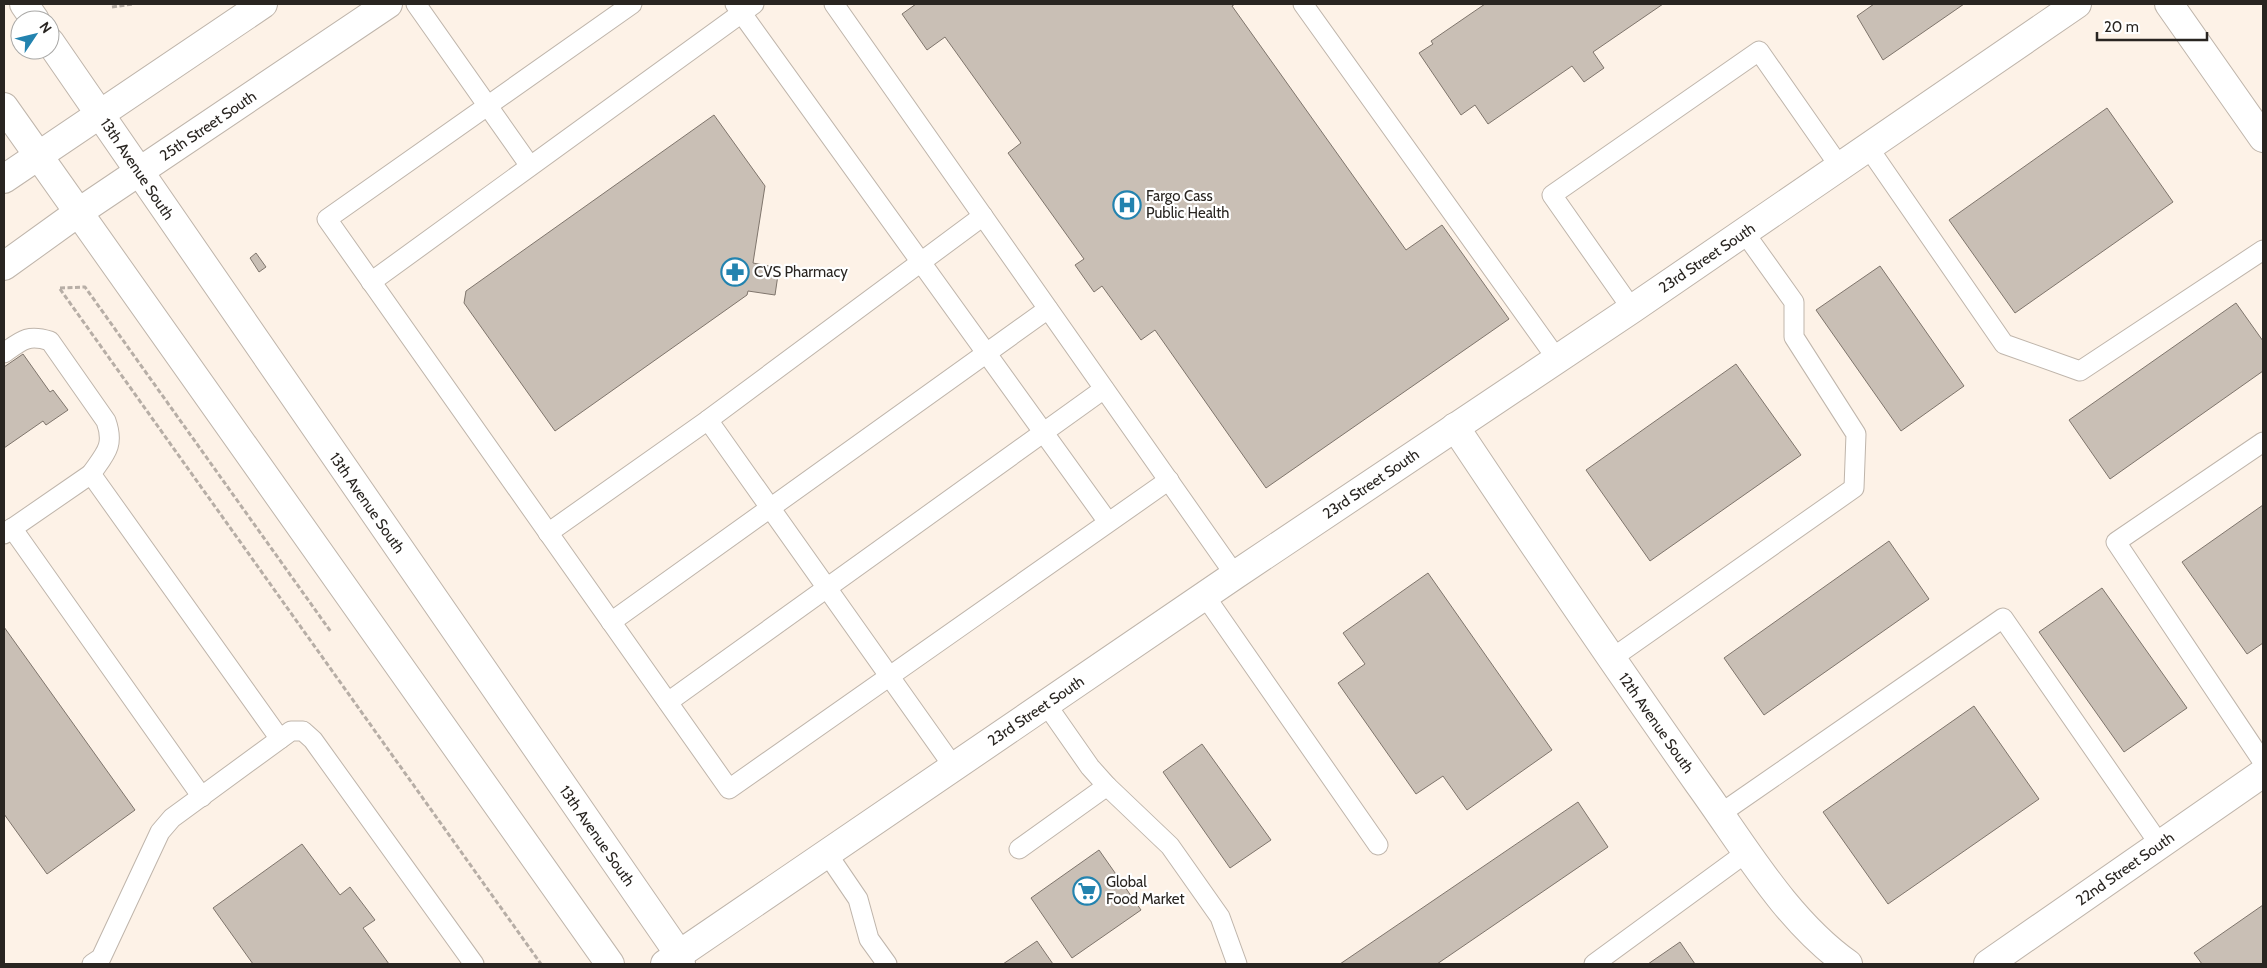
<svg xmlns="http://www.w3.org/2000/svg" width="2267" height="968" viewBox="0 0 2267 968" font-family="Cabin,sans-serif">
	<rect width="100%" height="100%" fill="#fdf2e7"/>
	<g fill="#c9bfb5" stroke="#7f756c">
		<path d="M916,4H1235L1232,6L1406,250L1442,225L1509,319L1266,488L1155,330L1141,340L1102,286L1094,292L1075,265L1084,259L1008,153L1021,143L945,37L927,50L902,14Z"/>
		<path d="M1485,4H1663L1593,52L1604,68L1584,82L1572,66L1488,124L1475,105L1461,115L1419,53L1433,44L1431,41Z"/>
		<path d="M1874,4H1964L1883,60L1857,16Z"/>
		<path d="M2107,108L2173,202L2015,313L1949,220Z"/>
		<path d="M714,115L765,186L753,263L779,268L775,295L748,291L747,295L555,431L464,303L466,291Z"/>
		<path d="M256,253L266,267L259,272L250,258Z"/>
		<path d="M1880,266L1964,386L1901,431L1816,310Z"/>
		<path d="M2236,303L2263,341V371L2110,479L2069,420Z"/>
		<path d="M23,354L50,392L53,390L68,410L46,425L43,421L4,448V367Z"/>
		<path d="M1736,364L1801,455L1650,561L1586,470Z"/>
		<path d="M2263,505V643L2247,654L2182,562Z"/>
		<path d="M1889,541L1929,599L1764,715L1724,658Z"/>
		<path d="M1428,573L1552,750L1467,810L1443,776L1416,794L1338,683L1365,664L1343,633Z"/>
		<path d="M2102,588L2187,708L2124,752L2039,632Z"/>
		<path d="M4,627L135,810L47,874L4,814Z"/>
		<path d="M1974,706L2039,799L1888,904L1823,812Z"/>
		<path d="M1202,744L1271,840L1230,868L1163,772Z"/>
		<path d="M1578,802L1608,847L1437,964H1340Z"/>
		<path d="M302,844L340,895L350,887L375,920L363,928L389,964H253L213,908Z"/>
		<path d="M1099,850L1141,910L1072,958L1031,898Z"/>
		<path d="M2263,905V964H2202L2194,953Z"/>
		<path d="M1037,941L1053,964H1003Z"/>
		<path d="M1680,942L1695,964H1648Z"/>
	</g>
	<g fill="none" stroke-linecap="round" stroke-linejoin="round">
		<g stroke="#bfb5ab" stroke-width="21">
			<g id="lane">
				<path d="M416,4L530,166"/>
				<path d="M632,4L327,219L729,789L1169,480"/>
				<path d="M735,4L1108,522"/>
				<path d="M834,4L1235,575"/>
				<path d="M1303,4L1557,359"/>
				<path d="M1868,147L2004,344L2080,371L2263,250"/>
				<path d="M371,282L754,4"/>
				<path d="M1632,309L1552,195L1759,51L1840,167"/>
				<path d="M4,353C22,340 28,334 50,341L106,421C115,446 105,454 91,474"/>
				<path d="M708,420L983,216"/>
				<path d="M2263,442L2116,542L2263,762"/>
				<path d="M12,528L202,797"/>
				<path d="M548,533L708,420L953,766"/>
				<path d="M4,534L91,474L280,739"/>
				<path d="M1205,596L1378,845"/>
				<path d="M611,622L1048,309"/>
				<path d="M1611,659L1854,488L1856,434L1794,337V302L1744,232"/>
				<path d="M668,702L1104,389"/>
				<path d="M1107,786L1170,846L1220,917L1237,964"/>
				<path d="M1720,814L2003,618L2160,845"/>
				<path d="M1019,849L1107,786L1090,767L1046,704"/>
				<path d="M826,852L858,899L869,939L887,964"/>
				<path d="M92,964L101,958L160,832L172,818L291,731H303L313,740L474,964"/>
				<path d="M1594,964L1747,852"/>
			</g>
		</g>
		<g stroke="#bfb5ab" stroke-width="30">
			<g id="street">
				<path d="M2169,4L2263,138"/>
				<path d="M1455,427C1535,547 1616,666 1699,784C1744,846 1785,919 1848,964"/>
				<path d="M665,964L1235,575L1632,309L2077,4"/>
				<path d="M1988,964L2263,773"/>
			</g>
		</g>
		<g stroke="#bfb5ab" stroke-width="30">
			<g id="secondary">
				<path d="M24,4L35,20"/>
				<path d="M50,42L650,912L679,954L681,964"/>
				<path d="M4,107L610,964"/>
				<path d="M4,179L263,4"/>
				<path d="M4,266L79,212L388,4"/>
			</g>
		</g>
		<g stroke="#b7aea6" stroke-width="3" stroke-dasharray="5 2.5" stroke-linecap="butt">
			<path d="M112,7L133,4"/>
			<path d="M60,288L85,287L331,632"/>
			<path d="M60,289L541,964"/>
		</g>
		<use href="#lane" stroke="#fff" stroke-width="19"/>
		<use href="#street" stroke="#fff" stroke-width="28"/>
		<use href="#secondary" stroke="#fff" stroke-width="28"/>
	</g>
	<defs>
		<g id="hospital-ring" transform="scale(1.4375)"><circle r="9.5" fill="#fff" stroke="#2383af" stroke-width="1.5"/><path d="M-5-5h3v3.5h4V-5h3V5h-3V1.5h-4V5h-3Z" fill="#2383af"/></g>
		<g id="pharmacy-ring" transform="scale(1.4375)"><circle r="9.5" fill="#fff" stroke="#2383af" stroke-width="1.5"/><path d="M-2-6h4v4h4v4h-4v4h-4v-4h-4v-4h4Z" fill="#2383af"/></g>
		<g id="supermarket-ring" transform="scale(1.4375)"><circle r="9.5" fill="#fff" stroke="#2383af" stroke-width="1.5"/><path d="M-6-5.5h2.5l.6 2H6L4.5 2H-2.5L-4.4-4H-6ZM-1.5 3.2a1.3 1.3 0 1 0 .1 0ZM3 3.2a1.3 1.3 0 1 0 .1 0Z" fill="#2383af"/></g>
	</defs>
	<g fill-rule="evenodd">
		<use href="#hospital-ring" x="1127" y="205"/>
		<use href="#pharmacy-ring" x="735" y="272"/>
		<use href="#supermarket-ring" x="1087" y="891"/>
	</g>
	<g text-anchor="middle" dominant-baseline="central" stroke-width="4.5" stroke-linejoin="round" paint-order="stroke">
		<g font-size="15" fill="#292521" stroke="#fff">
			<text transform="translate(208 126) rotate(-34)">25th Street South</text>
			<text transform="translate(137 169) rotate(56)">13th Avenue South</text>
			<text transform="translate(1707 258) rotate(-34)">23rd Street South</text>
			<text transform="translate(1371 484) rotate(-34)">23rd Street South</text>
			<text transform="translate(367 503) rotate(55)">13th Avenue South</text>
			<text transform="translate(1036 711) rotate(-34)">23rd Street South</text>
			<text transform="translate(1656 723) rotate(55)">12th Avenue South</text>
			<text transform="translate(597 836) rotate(55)">13th Avenue South</text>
			<text transform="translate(2125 869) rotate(-35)">22nd Street South</text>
		</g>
		<g font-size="15" fill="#292521" stroke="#fff" text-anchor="start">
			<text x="1146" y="196">Fargo Cass<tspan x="1146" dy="17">Public Health</tspan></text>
			<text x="754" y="272">CVS Pharmacy</text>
			<text x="1106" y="882">Global<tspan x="1106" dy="17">Food Market</tspan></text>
		</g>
	</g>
	<rect width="2267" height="968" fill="none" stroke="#292521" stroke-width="10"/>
	<g transform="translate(35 35) rotate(55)"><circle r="24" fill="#ffffff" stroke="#a9a8a6"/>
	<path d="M0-4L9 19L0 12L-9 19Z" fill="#2383af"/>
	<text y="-8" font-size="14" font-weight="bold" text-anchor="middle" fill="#292521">N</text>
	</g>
	<path d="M2097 32v8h110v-8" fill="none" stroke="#292521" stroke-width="2.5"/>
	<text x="2104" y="32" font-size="15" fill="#292521" stroke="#ffffff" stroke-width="4" paint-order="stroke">20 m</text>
</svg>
